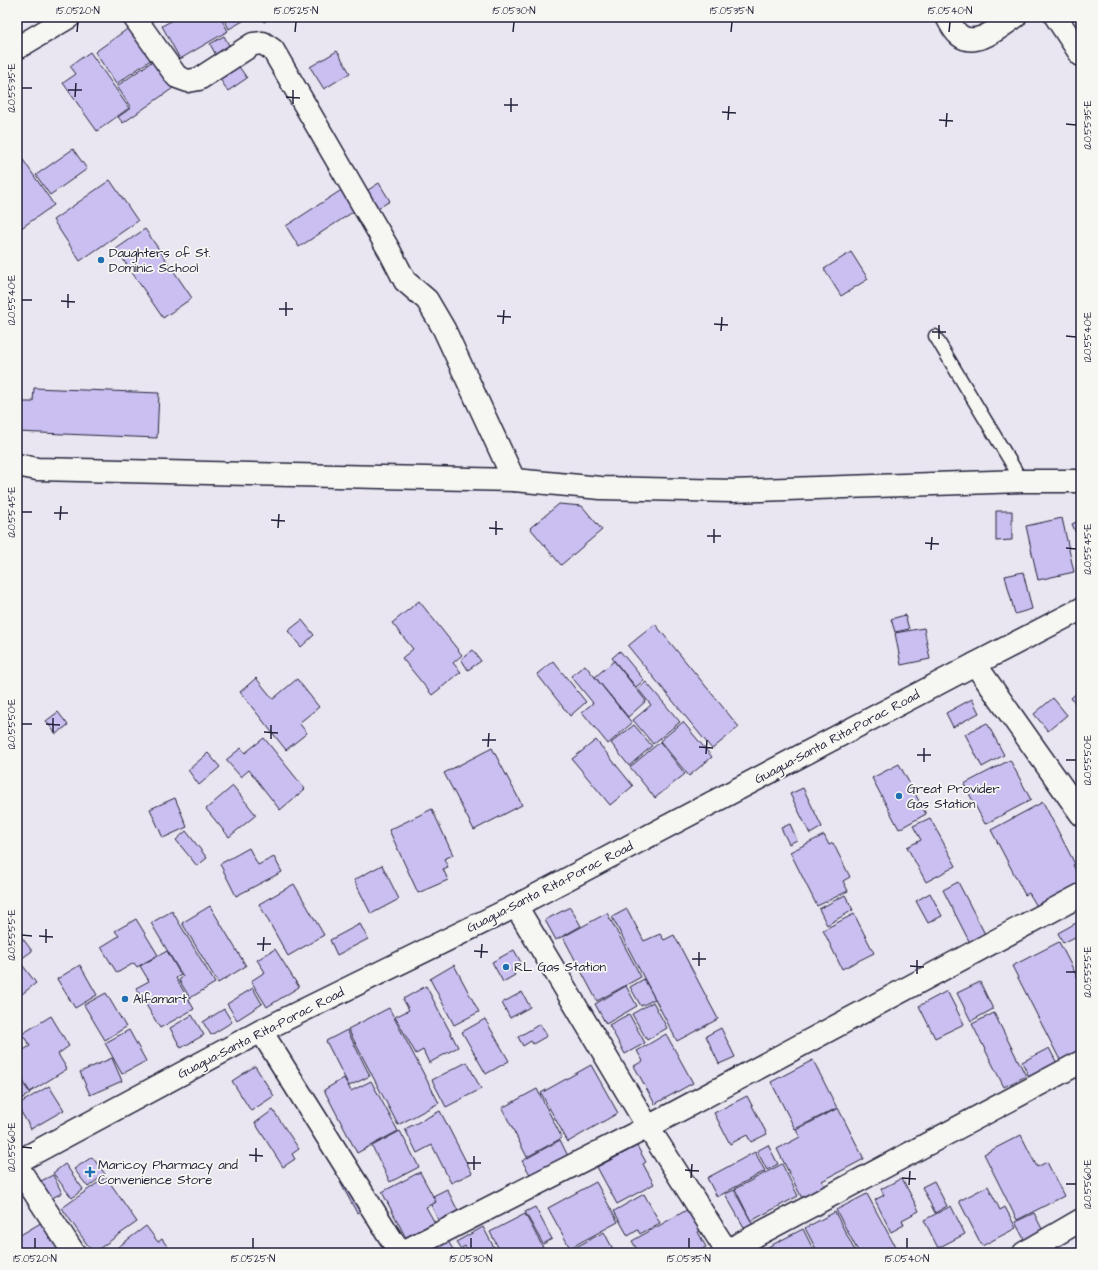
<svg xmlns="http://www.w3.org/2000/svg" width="1098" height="1270" viewBox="0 0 1098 1270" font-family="'Architects Daughter',sans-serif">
	<rect width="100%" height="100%" fill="#e9e6f1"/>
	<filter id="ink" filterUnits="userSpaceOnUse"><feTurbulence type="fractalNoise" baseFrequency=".025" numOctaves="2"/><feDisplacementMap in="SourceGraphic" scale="8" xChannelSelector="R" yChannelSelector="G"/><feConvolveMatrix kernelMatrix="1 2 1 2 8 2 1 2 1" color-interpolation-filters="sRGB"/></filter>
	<g filter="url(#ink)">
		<g fill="#cabff0" stroke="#22223b">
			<path d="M169,17H220L228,31L180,59L162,26L171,21Z"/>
			<path d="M223,17H250L229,29Z"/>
			<path d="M260,17H272L264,22Z"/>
			<path d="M133,25L155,57L116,84L95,52Z"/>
			<path d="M224,36L231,49L217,57L210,44Z"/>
			<path d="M337,51L350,73L324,89L310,67Z"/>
			<path d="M90,52L129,108L97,131L63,83L76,74L70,66Z"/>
			<path d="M157,58L176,86L123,123L118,117L131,108L117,86Z"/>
			<path d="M237,64L247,78L228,91L218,76Z"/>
			<path d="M73,149L87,169L50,195L36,175Z"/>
			<path d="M17,151L54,205L17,231Z"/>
			<path d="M110,180L138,221L80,261L53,220Z"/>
			<path d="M379,183L390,201L374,211L362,194Z"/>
			<path d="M343,189L356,210L299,247L286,226Z"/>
			<path d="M145,229L192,298L163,318L116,249Z"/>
			<path d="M851,252L868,279L841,296L824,269Z"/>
			<path d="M34,388L159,393L157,438L17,432V402H33Z"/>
			<path d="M559,504L582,506L602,530L561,565L530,528Z"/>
			<path d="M996,511H1012V540L996,541Z"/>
			<path d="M1062,518L1074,572L1038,580L1026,526Z"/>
			<path d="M1081,520V545L1072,524Z"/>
			<path d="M1023,572L1032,609L1015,614L1005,576Z"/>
			<path d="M419,601L462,655L453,663L461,672L432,695L402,658L413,649L392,623Z"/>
			<path d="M905,615L909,629L895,632L891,619Z"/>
			<path d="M302,620L314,635L301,647L288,631Z"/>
			<path d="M655,624L739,727L712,749L628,646Z"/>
			<path d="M924,628L930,659L901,665L895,633Z"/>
			<path d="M473,650L481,661L468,670L461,659Z"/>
			<path d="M620,651L644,680L636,687L612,658Z"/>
			<path d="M553,661L586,702L570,716L537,674Z"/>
			<path d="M614,661L646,701L628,717L595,677Z"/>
			<path d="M585,665L632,723L608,744L582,712L593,703L571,676Z"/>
			<path d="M256,678L273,699L297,679L319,707L299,723L307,733L286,750L240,692Z"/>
			<path d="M646,682L680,722L653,744L633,720L651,705L638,689Z"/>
			<path d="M1081,689V711L1071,698Z"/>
			<path d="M1053,698L1067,715L1048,731L1034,714Z"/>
			<path d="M972,699L979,713L953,727L946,713Z"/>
			<path d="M58,712L68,725L56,734L46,721Z"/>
			<path d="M683,722L712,757L689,776L660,741Z"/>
			<path d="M987,723L1004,755L982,767L965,734Z"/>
			<path d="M634,725L652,746L629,766L611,743Z"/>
			<path d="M264,738L305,789L280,810L249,770L241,777L226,760L241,748L245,753Z"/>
			<path d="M596,740L633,786L610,805L572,759Z"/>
			<path d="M660,742L685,774L655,798L630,767Z"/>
			<path d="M492,748L522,805L474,830L444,773Z"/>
			<path d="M208,753L220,767L199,785L188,770Z"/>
			<path d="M1010,760L1031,800L985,824L964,784Z"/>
			<path d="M899,764L926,814L899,829L872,778Z"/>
			<path d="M233,786L256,815L229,837L206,809Z"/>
			<path d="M803,788L822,827L810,834L790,794Z"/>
			<path d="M175,798L187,827L163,838L150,809Z"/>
			<path d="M1043,802L1075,864L1073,865L1081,880V884L1038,908L1029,893L1025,895L991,830Z"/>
			<path d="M432,809L453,855L444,859L448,867L443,869L448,880L418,893L389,830Z"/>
			<path d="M930,818L956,866L926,882L907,847L921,840L913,826Z"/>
			<path d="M790,824L797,840L789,844L781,828Z"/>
			<path d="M186,831L207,858L197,866L176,840Z"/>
			<path d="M824,835L829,845L833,843L850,877L843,881L848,891L817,906L790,852Z"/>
			<path d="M249,848L258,865L274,857L282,872L236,896L220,864Z"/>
			<path d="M382,865L399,899L371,914L354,880Z"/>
			<path d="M958,882L986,936L970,943L943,890Z"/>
			<path d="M294,884L324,935L288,956L259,904Z"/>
			<path d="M930,893L942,916L928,923L916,901Z"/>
			<path d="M845,895L853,910L827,925L819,909Z"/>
			<path d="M210,906L246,966L218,983L182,923Z"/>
			<path d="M570,907L581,926L556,940L545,920Z"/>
			<path d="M627,909L644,941L660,934L664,940L674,935L718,1019L677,1041L612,917Z"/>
			<path d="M172,911L215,983L190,998L179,980L183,977L151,923Z"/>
			<path d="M607,913L641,977L597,1001L563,937Z"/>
			<path d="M854,914L874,953L842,969L823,930Z"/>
			<path d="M136,919L158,955L137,967L134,963L117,973L101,947L119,936L115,931Z"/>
			<path d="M1076,923L1081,934L1063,943L1058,933Z"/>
			<path d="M360,924L368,939L337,955L330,940Z"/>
			<path d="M17,931L32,951L17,962Z"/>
			<path d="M1059,942L1081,984V1054L1062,1064L1012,966Z"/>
			<path d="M275,949L299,987L267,1007L251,981L265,972L257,960Z"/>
			<path d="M514,950L522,964L512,970L515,975L503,982L492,962Z"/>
			<path d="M167,951L181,975L176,978L194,1009L160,1028L136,988L149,981L140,966Z"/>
			<path d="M20,962L36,983L17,998V964Z"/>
			<path d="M80,965L97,995L75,1008L57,979Z"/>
			<path d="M454,965L479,1012L454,1025L430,979Z"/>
			<path d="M644,979L655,999L641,1006L630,987Z"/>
			<path d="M980,982L993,1009L971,1021L957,993Z"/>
			<path d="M426,986L458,1047L429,1063L423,1050L416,1054L395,1017L409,1010L403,999Z"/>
			<path d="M626,986L637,1006L606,1024L595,1004Z"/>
			<path d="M253,988L262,1004L237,1020L227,1004Z"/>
			<path d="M947,991L964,1024L935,1038L919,1006Z"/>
			<path d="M522,992L530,1007L510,1018L502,1003Z"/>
			<path d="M106,993L126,1027L105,1040L84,1005Z"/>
			<path d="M653,1002L667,1028L647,1040L632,1014Z"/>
			<path d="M389,1008L439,1103L398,1125L348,1029Z"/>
			<path d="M224,1009L232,1022L211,1035L203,1022Z"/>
			<path d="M994,1013L1026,1076L1004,1087L972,1024Z"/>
			<path d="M629,1014L645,1043L625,1054L609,1025Z"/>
			<path d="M192,1015L204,1035L181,1048L170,1028Z"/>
			<path d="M51,1016L69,1046L58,1054L67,1069L30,1092L17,1071V1054L30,1046L22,1034Z"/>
			<path d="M485,1019L509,1061L486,1074L462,1032Z"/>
			<path d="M540,1024L547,1036L533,1044L531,1041L523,1046L518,1037Z"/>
			<path d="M721,1028L735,1057L719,1064L706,1036Z"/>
			<path d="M129,1030L146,1061L122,1074L105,1043Z"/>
			<path d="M347,1030L370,1076L349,1086L326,1041Z"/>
			<path d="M666,1034L693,1083L655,1104L634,1066L643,1061L637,1051Z"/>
			<path d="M1049,1048L1059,1067L1031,1081L1022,1062Z"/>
			<path d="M112,1058L122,1081L90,1095L80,1072Z"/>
			<path d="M813,1060L837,1108L795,1129L771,1082Z"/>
			<path d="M467,1062L481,1089L446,1107L432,1080Z"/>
			<path d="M591,1065L618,1113L568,1142L541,1093Z"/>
			<path d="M255,1066L274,1096L251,1111L232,1081Z"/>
			<path d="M17,1075L30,1093L17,1102Z"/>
			<path d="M344,1078L351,1091L371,1081L398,1131L357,1153L324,1090Z"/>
			<path d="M49,1086L64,1110L31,1129L17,1105Z"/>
			<path d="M537,1089L562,1138L527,1157L502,1108Z"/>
			<path d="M747,1096L767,1134L751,1142L747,1135L730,1144L714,1113Z"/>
			<path d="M838,1108L864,1159L822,1181L826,1188L803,1200L777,1149L800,1137L796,1130Z"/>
			<path d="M273,1110L299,1149L292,1154L295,1159L283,1167L255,1123Z"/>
			<path d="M440,1111L472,1173L451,1183L432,1145L417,1153L405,1129Z"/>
			<path d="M400,1131L419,1167L390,1182L372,1146Z"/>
			<path d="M1021,1135L1037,1167L1047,1162L1064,1196L1017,1220L984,1154Z"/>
			<path d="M560,1140L568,1156L531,1176L522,1161Z"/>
			<path d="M768,1145L778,1164L767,1170L757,1151Z"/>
			<path d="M637,1146L646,1162L643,1164L654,1184L617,1204L597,1167Z"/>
			<path d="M755,1152L765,1171L717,1197L707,1178Z"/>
			<path d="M92,1157L105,1174L88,1187L74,1169Z"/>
			<path d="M65,1164L83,1189L72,1198L53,1173Z"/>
			<path d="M782,1164L798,1196L751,1221L735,1189Z"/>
			<path d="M420,1172L436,1202L426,1207L435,1223L406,1238L382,1192Z"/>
			<path d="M53,1175L62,1193L50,1199L41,1181Z"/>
			<path d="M351,1176L367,1207L357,1213L340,1182Z"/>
			<path d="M106,1177L137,1222L93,1253L62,1208Z"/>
			<path d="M902,1178L919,1211L902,1220L904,1225L891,1232L875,1200L884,1195L881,1189Z"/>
			<path d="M934,1181L947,1206L935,1213L922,1187Z"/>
			<path d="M596,1182L618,1222L570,1248L548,1208Z"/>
			<path d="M988,1186L1000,1210L1005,1207L1016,1228L982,1246L959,1201Z"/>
			<path d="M447,1189L458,1211L439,1222L431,1205L436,1202L433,1196Z"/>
			<path d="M734,1190L753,1225L745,1229L725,1194Z"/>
			<path d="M644,1194L660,1223L640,1234L638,1230L628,1236L614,1211Z"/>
			<path d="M867,1194L897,1250L891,1253H859L836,1210Z"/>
			<path d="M951,1206L965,1234L938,1248L924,1220Z"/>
			<path d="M535,1207L552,1239L543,1244L525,1212Z"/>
			<path d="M692,1207L704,1228L698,1232L706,1247L695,1253H639L632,1241Z"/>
			<path d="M835,1212L856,1253H818L805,1228Z"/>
			<path d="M1034,1213L1044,1233L1026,1243L1015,1222Z"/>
			<path d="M525,1214L546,1253H501L490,1232Z"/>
			<path d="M44,1221L63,1253H17V1237Z"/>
			<path d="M146,1226L158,1242L162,1239L172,1253H110Z"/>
			<path d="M483,1227L497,1253H469L465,1246L460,1249L456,1242Z"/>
			<path d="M803,1229L815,1253H761L760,1251Z"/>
			<path d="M604,1232L615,1253H565Z"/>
			<path d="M448,1241L455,1253H428Z"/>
			<path d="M465,1249L467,1253H458Z"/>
		</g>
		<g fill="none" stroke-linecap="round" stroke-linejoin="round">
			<g stroke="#22223b" stroke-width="15">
				<path id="lane" d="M935,336L1022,481"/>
			</g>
			<g stroke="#22223b" stroke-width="25">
				<g id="street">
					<path d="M134,17L177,77L188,81L199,79L253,44L263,43L273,50L389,250L405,281L427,300L444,329L514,480"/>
					<path d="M947,17C950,23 954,31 959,35C976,49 1001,26 1015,17"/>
					<path d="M1056,17L1081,55"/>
					<path d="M17,48L69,17"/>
					<path d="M17,465L37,469L514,480L601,488L731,491L1022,481H1081"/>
					<path d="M975,664L1081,814"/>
					<path d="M516,906L648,1127L728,1253"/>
					<path d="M261,1031L400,1253"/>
					<path d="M17,1166L74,1253"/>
					<path d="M401,1253L648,1127L1081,895"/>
					<path d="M723,1253L1081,1062"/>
					<path d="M1024,1253L1081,1220"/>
				</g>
			</g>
			<g stroke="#22223b" stroke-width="25">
				<path id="secondary" d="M17,1162L261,1031L516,906L975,664L1081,609"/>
			</g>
			<use href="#lane" stroke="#f6f6f2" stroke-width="12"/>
			<use href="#street" stroke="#f6f6f2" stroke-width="22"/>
			<use href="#secondary" stroke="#f6f6f2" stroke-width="22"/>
		</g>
	</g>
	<path fill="none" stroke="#22223b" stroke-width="1.5" d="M77,32L78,22M295,32L296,22M513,32L514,22M731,32L732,22M949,32L950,22M22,88H32M68,90H82M75,97L76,83M286,97L300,98M293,104V90M504,105H518M511,112V98M722,112L736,113M728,120L729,106M939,120L953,121M1066,124L1076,125M946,127L947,113M22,300H32M61,301L75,302M68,308V294M279,309H293M286,316V302M497,316L511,317M503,324L504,310M714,324L728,325M721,331L722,317M932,332H946M1066,336L1076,337M939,339V325M22,512H32M54,513H68M60,520L61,506M271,520L285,521M278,528L279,514M489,528L503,529M496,535V521M707,536H721M714,543V529M925,543L939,544M1066,548L1076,549M931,550L932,537M22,724H32M46,724L60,725M53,732V718M264,732L278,733M271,739V725M482,740H496M488,747L489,733M699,747L713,748M706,754L707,740M917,755H931M1066,760H1076M924,762V748M22,935L32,936M39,936L53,937M46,943V929M257,944H271M263,951L264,937M474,951L488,952M481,958L482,944M692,959H706M699,966V952M910,966L924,967M1066,972H1076M917,974V960M22,1147L32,1148M249,1155L263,1156M256,1162V1148M467,1163H481M474,1170V1156M685,1170L699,1171M691,1178L692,1164M902,1178L916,1179M1066,1184H1076M909,1185L910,1171M35,1248V1238M253,1248V1238M471,1248V1238M689,1248V1238M907,1248V1238"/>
	<g fill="#1f6fb2" stroke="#f6f6f2" stroke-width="1.5">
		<circle cx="101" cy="260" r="4"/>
		<circle cx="899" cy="796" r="4"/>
		<circle cx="506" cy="967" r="4"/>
		<circle cx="125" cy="999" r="4"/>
		<path d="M88 1166h4v4h4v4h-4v4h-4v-4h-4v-4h4z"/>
	</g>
	<g text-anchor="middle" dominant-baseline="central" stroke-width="3.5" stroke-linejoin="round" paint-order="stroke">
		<g font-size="13" fill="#22223b" stroke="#f6f6f2" text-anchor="start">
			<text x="109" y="253">Daughters of St.<tspan x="109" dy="15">Dominic School</tspan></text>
			<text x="907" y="789">Great Provider<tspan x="907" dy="15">Gas Station</tspan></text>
			<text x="514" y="967">RL Gas Station</text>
			<text x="133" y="999">Alfamart</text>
			<text x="98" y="1165">Maricoy Pharmacy and<tspan x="98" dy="15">Convenience Store</tspan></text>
		</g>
		<g font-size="13" fill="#22223b" stroke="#f6f6f2">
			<text transform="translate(837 737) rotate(-28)">Guagua-Santa Rita-Porac Road</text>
			<text transform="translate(550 887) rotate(-27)">Guagua-Santa Rita-Porac Road</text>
			<text transform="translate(261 1033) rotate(-27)">Guagua-Santa Rita-Porac Road</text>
		</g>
	</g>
	<rect width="1098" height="1270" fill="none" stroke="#f6f6f2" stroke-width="44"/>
	<rect x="22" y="22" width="1054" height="1226" fill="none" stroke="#22223b" stroke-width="1.5"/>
	<g font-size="10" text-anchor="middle" fill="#22223b">
		<text x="78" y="14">15.0520°N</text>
		<text x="296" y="14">15.0525°N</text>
		<text x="514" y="14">15.0530°N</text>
		<text x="732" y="14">15.0535°N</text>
		<text x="950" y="14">15.0540°N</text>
		<text transform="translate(11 88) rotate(-90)" y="4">120.5535°E</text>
		<text transform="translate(1087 125) rotate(-90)" y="4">120.5535°E</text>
		<text transform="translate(11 300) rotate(-90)" y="4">120.5540°E</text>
		<text transform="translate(1087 337) rotate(-90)" y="4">120.5540°E</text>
		<text transform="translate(11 512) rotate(-90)" y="4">120.5545°E</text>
		<text transform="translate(1087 549) rotate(-90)" y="4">120.5545°E</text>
		<text transform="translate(11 724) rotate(-90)" y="4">120.5550°E</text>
		<text transform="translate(1087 760) rotate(-90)" y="4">120.5550°E</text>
		<text transform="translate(11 935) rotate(-90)" y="4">120.5555°E</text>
		<text transform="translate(1087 972) rotate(-90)" y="4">120.5555°E</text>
		<text transform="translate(11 1147) rotate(-90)" y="4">120.5560°E</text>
		<text transform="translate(1087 1184) rotate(-90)" y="4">120.5560°E</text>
		<text x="35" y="1262">15.0520°N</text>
		<text x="253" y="1262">15.0525°N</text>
		<text x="471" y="1262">15.0530°N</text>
		<text x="689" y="1262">15.0535°N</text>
		<text x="907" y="1262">15.0540°N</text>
	</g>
</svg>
